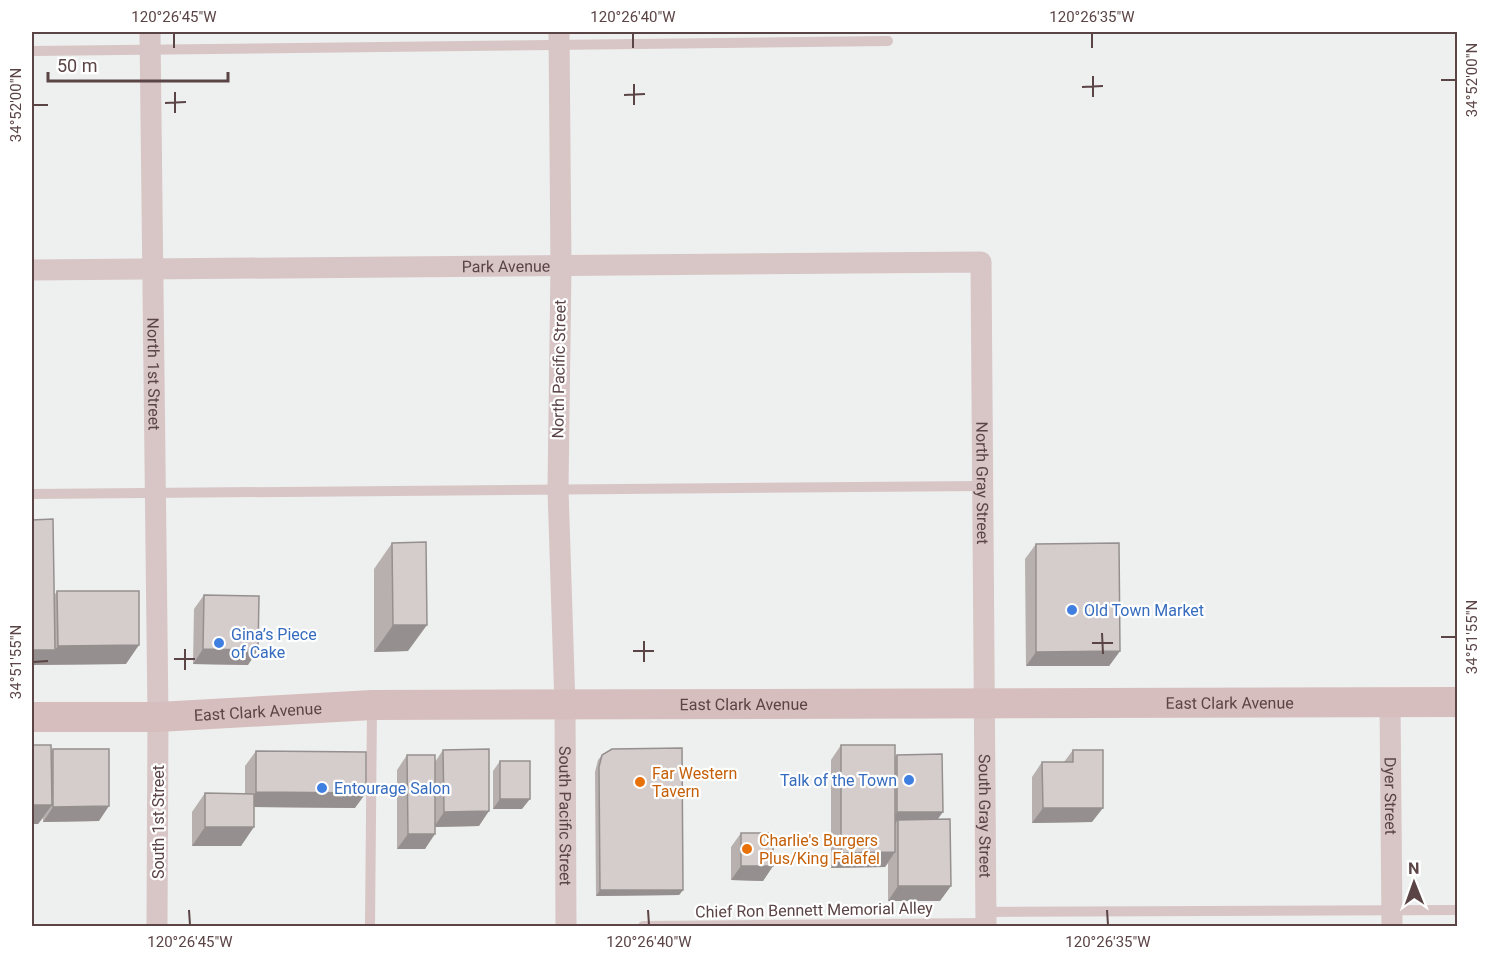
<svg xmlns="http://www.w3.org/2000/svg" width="1489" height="958" viewBox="0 0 1489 958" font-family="Roboto,sans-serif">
	<rect width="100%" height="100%" fill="#edf0ee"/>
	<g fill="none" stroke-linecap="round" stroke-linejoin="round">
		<g stroke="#d8c5c6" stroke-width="10">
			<path d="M32,51L888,41"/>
			<path d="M32,494L982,486"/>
			<path d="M986,912L1458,910"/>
			<path d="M370,926L372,706"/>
			<path d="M643,926L986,923"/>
		</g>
		<g stroke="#d8c5c6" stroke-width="21">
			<path id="s1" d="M150,32L158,717L157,926"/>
			<path id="s2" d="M559,32L561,266L558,489L565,706L566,926"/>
			<path id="s3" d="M32,270L981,262L986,926"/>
			<path id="s4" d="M1390,702L1392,926"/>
		</g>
		<path stroke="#d7bebe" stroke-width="30" id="s5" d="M32,717H158L372,705L1458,702"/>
	</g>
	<g fill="#b7b0af">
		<path d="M392,543L408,651L374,652V569Z"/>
		<path d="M1036,544L1120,651L1109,666H1026L1025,559Z"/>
		<path d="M57,591L126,664L32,665L54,596Z"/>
		<path d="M204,595L248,665L193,664L194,609Z"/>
		<path d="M32,745L51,751L53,749L99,821L43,822V818L38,824H32Z"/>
		<path d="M841,745L895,757L897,755L937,819L940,901H888V863L885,867L831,868V760Z"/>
		<path d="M443,750L479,826L435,827L425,849H397V770L407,755L435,762Z"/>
		<path d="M1073,750L1092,822L1032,823V777L1042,762H1064Z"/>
		<path d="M256,751L355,808L254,807L241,846H192V812L205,793H245V766Z"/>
		<path d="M602,755L683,890L679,895L596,896L595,772L598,760Z"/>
		<path d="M500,761L522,809H493V771Z"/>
		<path d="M741,833L773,866L763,881L731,880V847Z"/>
	</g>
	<g fill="#95908f">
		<path d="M393,625H427L408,651L374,652Z"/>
		<path d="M139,645L126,664L32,665V650H55L58,646Z"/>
		<path d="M203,649L258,650L248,665L193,664Z"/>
		<path d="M1120,651L1109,666H1026L1036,652Z"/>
		<path d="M256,792L366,793L355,808L245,807Z"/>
		<path d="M500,799H530L522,809H493Z"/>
		<path d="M32,805H52L38,824H32Z"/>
		<path d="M109,806L99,821L43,822L53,807Z"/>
		<path d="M1043,808H1103L1092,822L1032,823Z"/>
		<path d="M489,811L479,826L434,827L444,812Z"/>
		<path d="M897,812H943L932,827L898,820L892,827H887Z"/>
		<path d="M205,827H254L241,846H192Z"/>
		<path d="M408,834H435L425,849H397Z"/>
		<path d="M895,852L885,867L831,868L841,853Z"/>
		<path d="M741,866H773L763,881L731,880Z"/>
		<path d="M898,886H951L940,901H888Z"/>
		<path d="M600,890H683L679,895L596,896Z"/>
	</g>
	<g fill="#d5cdcc" stroke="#95908f" stroke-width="1.5">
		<path d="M53,519L55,650H32V520Z"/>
		<path d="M426,542L427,625H393L392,543Z"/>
		<path d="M1119,543L1120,651L1036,652V544Z"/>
		<path d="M57,591H139V645L58,646Z"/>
		<path d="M204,595L259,596L258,650L203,649Z"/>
		<path d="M32,745H51L52,805H32Z"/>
		<path d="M841,745H895V852L841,853Z"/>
		<path d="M682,748L683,890H600L599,767L602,755L612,749Z"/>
		<path d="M53,749H109V806L53,807Z"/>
		<path d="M489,749V811L444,812L443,750Z"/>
		<path d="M1073,750H1103V808H1043L1042,762H1073Z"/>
		<path d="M256,751L366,752V793L256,792Z"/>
		<path d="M942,754L943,812H897V755Z"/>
		<path d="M407,755H435V834H408Z"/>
		<rect x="500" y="761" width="30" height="38"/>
		<path d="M205,793L254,794V827H205Z"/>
		<path d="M950,819L951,886H898V820Z"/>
		<rect x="741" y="833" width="32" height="33"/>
	</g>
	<path fill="none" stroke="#5b4445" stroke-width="2" d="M174,33V48M633,33V48M1092,33V48M1093,76V97M1441,80H1456M634,84V105M1082,87L1103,86M175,92V113M624,95L645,94M165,103L186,102M33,105H48M1102,633L1103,654M1441,637H1456M644,641V662M1092,643H1113M185,649V670M633,651H654M174,659H195M33,662L48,661M189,910L190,925M648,910L649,925M1107,910L1108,925"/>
	<g fill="#3f7fe0" stroke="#fff" stroke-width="2">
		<circle cx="1072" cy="610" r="6"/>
		<circle cx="219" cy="643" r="6"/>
		<circle cx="909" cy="780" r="6"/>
		<circle cx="322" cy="788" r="6"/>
	</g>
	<g fill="#e8710a" stroke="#fff" stroke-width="2">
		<circle cx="640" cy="782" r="6"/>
		<circle cx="747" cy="849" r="6"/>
	</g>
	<g text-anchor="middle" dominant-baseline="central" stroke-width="4.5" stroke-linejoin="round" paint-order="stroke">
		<g font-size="16" fill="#5b4445" stroke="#fff">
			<text stroke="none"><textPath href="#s3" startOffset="474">Park Avenue</textPath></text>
			<text transform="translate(559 369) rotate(-89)">North Pacific Street</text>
			<text stroke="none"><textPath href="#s1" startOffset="342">North 1st Street</textPath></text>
			<text stroke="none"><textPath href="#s3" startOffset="1170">North Gray Street</textPath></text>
			<text stroke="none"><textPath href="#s5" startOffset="1198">East Clark Avenue</textPath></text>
			<text stroke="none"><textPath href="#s5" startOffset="712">East Clark Avenue</textPath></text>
			<text stroke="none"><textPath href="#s5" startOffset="226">East Clark Avenue</textPath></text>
			<text stroke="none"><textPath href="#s4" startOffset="94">Dyer Street</textPath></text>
			<text stroke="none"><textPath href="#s3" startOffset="1503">South Gray Street</textPath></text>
			<text stroke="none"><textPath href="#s2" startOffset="784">South Pacific Street</textPath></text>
			<text transform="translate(158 822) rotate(-90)">South 1st Street</text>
			<text transform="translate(814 910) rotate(-1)">Chief Ron Bennett Memorial Alley</text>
		</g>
		<g font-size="16" fill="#366cbe" stroke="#fff" text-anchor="start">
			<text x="1084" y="610">Old Town Market</text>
			<text x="231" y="634">Gina’s Piece<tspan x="231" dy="18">of Cake</tspan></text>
			<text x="897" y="780" text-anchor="end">Talk of the Town</text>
			<text x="334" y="788">Entourage Salon</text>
		</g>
		<g font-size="16" fill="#c56008" stroke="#fff" text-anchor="start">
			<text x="652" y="773">Far Western<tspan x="652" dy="18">Tavern</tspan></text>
			<text x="759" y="840">Charlie's Burgers<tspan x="759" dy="18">Plus/King Falafel</tspan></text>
		</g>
	</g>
	<rect width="1489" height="958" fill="none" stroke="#ffffff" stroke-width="66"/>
	<g transform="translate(1414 883) rotate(359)" stroke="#ffffff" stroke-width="4.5" paint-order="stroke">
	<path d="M0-4.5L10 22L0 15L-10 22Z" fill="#5b4445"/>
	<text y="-9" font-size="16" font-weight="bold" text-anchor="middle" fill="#5b4445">N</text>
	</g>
	<path d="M48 72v9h180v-9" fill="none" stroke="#5b4445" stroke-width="3"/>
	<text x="57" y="72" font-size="18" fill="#5b4445" stroke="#ffffff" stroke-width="4.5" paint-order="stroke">50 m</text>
	<rect x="33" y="33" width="1423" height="892" fill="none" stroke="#5b4445" stroke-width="2"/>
	<g font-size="15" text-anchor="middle" fill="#5b4445">
		<text x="174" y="22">120°26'45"W</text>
		<text x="633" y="22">120°26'40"W</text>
		<text x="1092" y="22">120°26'35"W</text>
		<text transform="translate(1472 80) rotate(-90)" y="5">34°52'00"N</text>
		<text transform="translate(16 105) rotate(-90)" y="5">34°52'00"N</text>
		<text transform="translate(1472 637) rotate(-90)" y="5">34°51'55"N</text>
		<text transform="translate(16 662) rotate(-90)" y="5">34°51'55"N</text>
		<text x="190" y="947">120°26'45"W</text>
		<text x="649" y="947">120°26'40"W</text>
		<text x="1108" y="947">120°26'35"W</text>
	</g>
</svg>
